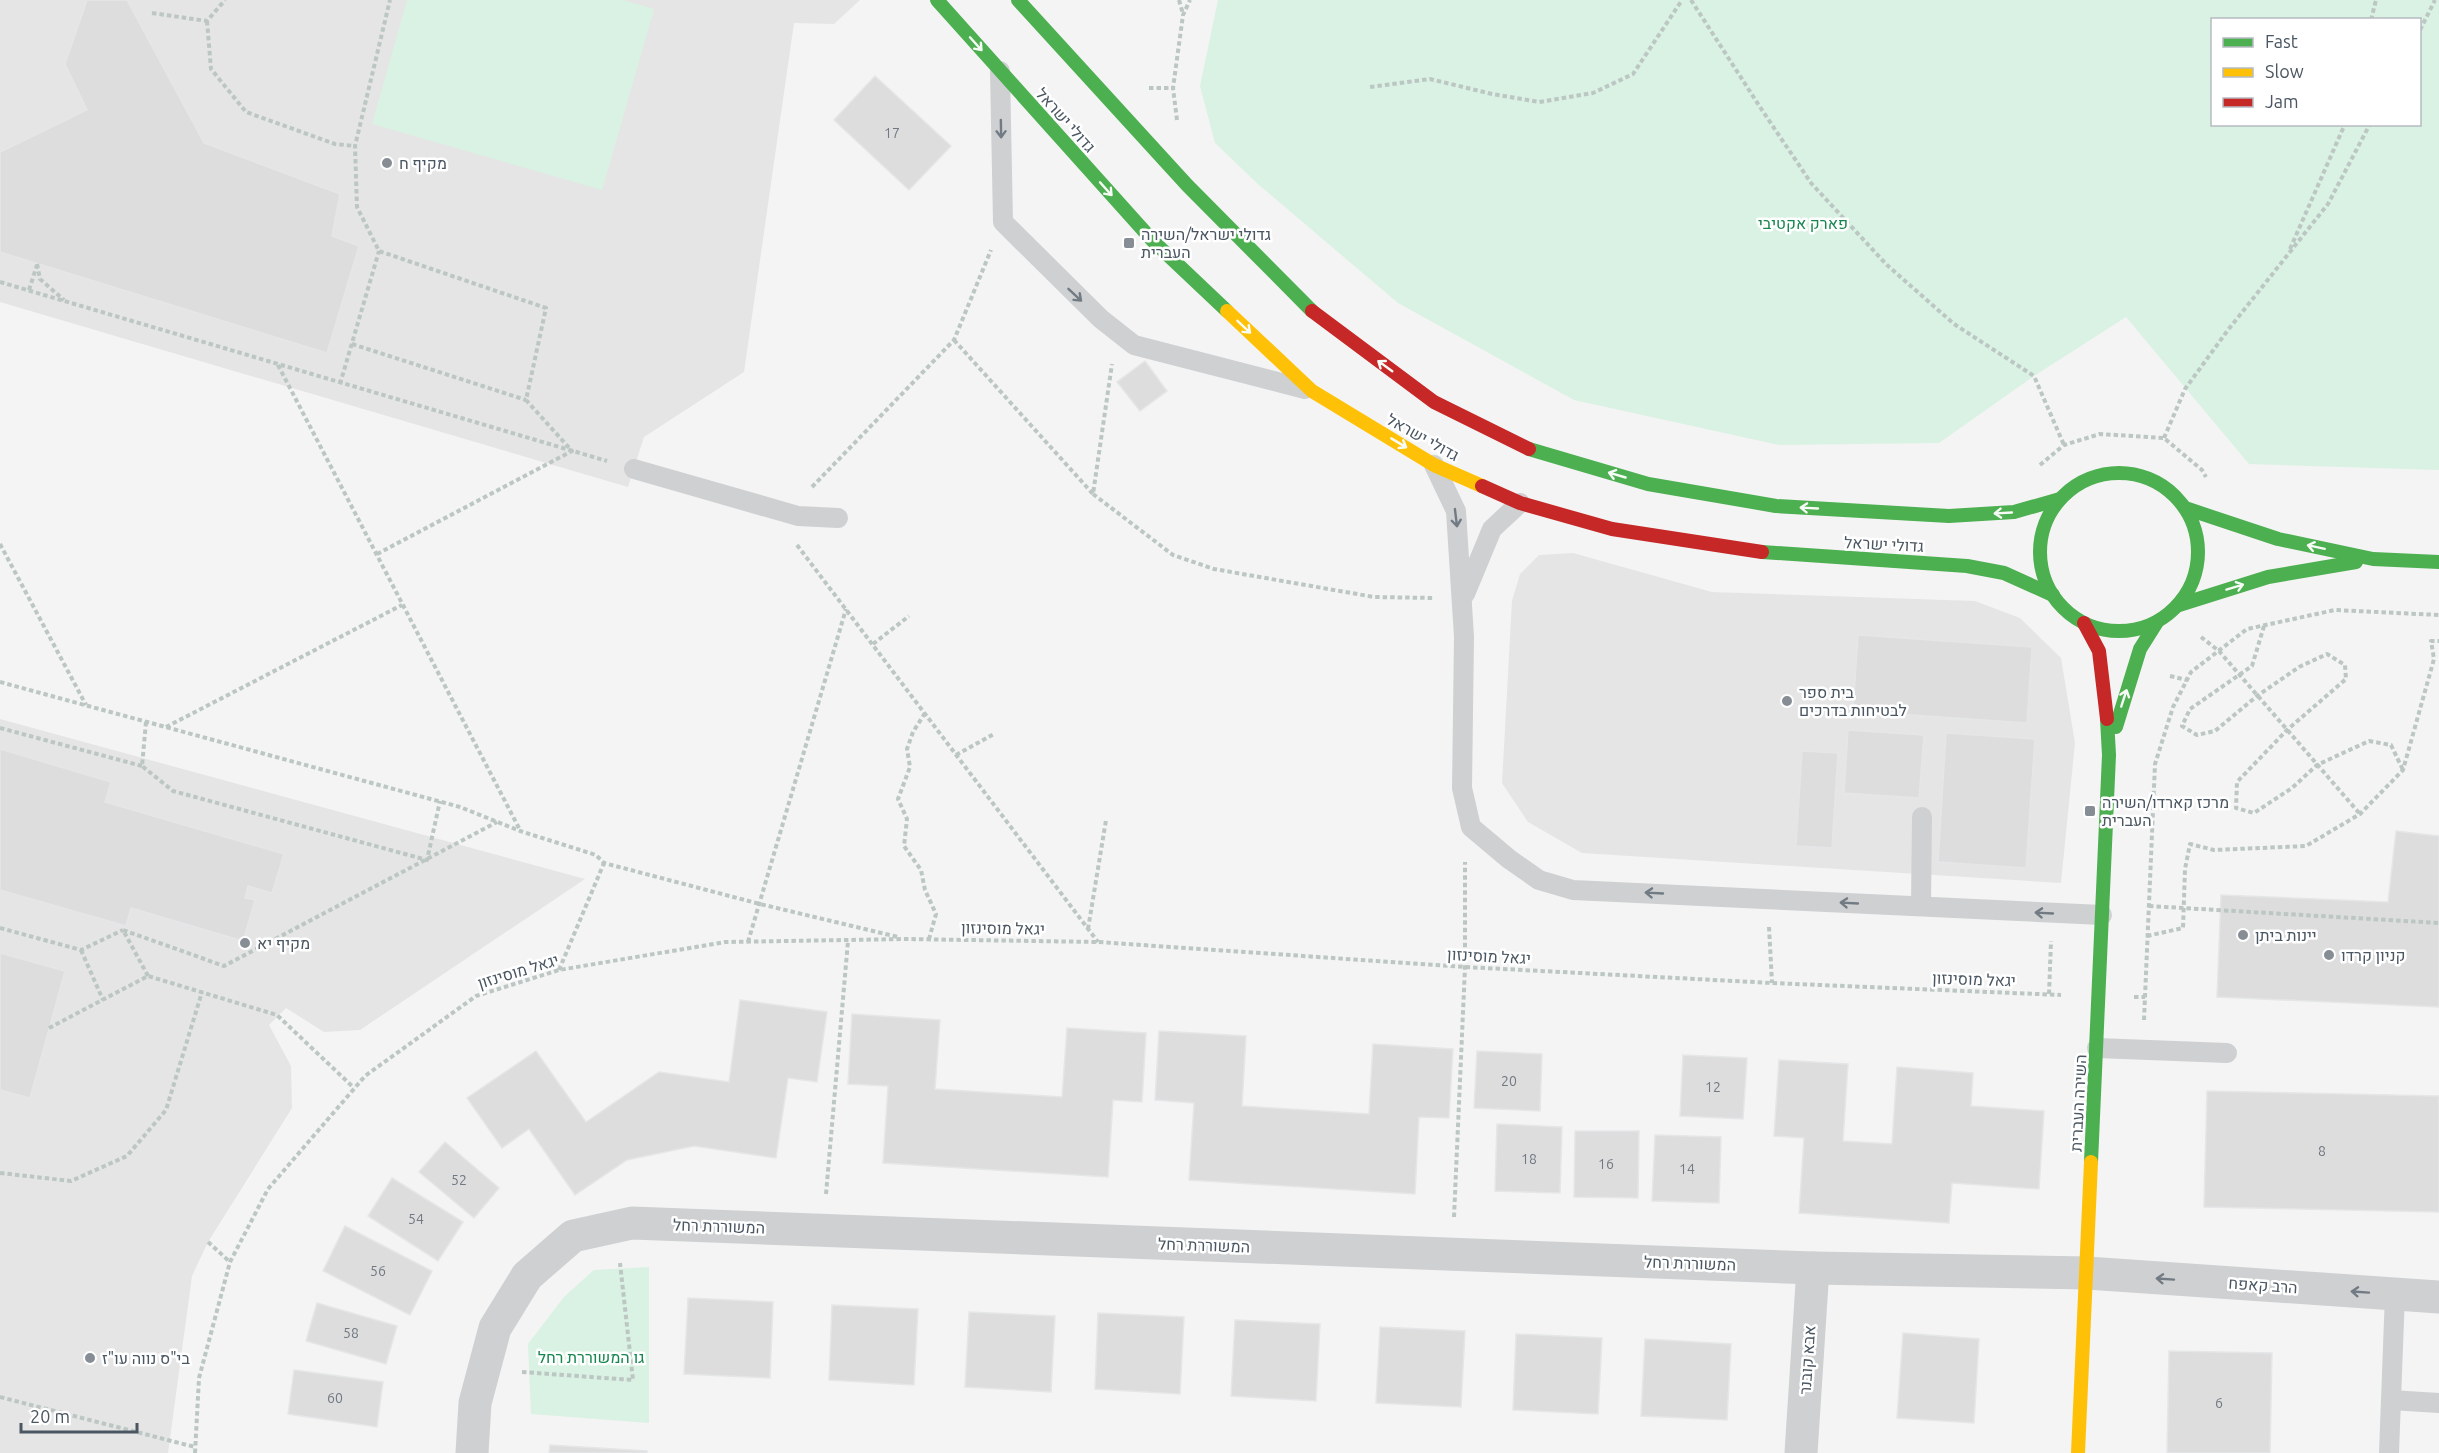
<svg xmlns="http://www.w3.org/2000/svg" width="2439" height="1453" viewBox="0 0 2439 1453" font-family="Ubuntu,Heebo,sans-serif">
	<rect width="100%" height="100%" fill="#f4f4f4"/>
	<g fill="#e6e5e6">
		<path d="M0,0H860L834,24L794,23L744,372L644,437L628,487L0,302Z"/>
		<path d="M1573,553L1712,592L1975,601L2020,618L2061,658L2075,743L2061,883L1582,853L1528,822L1502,783L1512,601L1520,574L1539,555Z"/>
		<path d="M0,719L585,879L360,1030L324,1032L286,1008L269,1025L291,1066L292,1108L208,1242L192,1276L168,1453H0Z"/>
	</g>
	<g fill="#d9f2e3" fill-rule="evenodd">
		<path d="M407,0H623L654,9L602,190L372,124Z"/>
		<path d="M1218,0H2439V470L2249,464L2126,317L2034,376L1939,443L1779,445L1574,400L1398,303L1259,185L1215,143L1200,86ZM2212,20H2420V124H2212Z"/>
		<path d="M649,1267V1423L531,1414L528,1344L564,1297L594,1270Z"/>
	</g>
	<g fill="#ddddde" stroke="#e5e6e7" stroke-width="1.5">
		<path d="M87,0H127L204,143L340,194L332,236L359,246L327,353L0,252V152L87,110L65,64Z"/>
		<path d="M875,76L951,146L909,190L834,120Z"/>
		<path d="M1145,361L1167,391L1140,411L1117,382Z"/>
		<path d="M1858,635L2032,647L2027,723L1853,711Z"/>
		<path d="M1848,730L1924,735L1919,798L1844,793Z"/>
		<path d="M1946,733L2035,739L2026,868L1938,862Z"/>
		<path d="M0,749L111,782L105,802L284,854L272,893L248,886L245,898L255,900L243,941L131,908L126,926L0,890Z"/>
		<path d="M1802,751L1838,753L1832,848L1796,846Z"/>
		<path d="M2396,831L2439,836V1007L2217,997L2221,895L2388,902Z"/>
		<path d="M0,953L65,971L30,1098L0,1090Z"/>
		<path d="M740,1000L827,1012L817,1082L788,1078L776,1158L694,1146L627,1160L575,1195L529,1129L502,1148L467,1098L536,1051L586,1122L659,1072L729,1082Z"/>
		<path d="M852,1014L940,1020L935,1089L1062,1097L1067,1028L1146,1033L1142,1102L1113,1100L1108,1177L883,1163L888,1086L848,1084Z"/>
		<path d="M1159,1031L1246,1036L1242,1106L1369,1114L1373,1044L1453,1049L1449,1118L1419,1117L1415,1194L1189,1180L1194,1103L1155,1100Z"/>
		<path d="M1477,1051L1542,1054L1540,1111L1474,1108Z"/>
		<path d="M1683,1055L1747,1058L1743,1119L1680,1116Z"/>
		<path d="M1779,1060L1848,1064L1843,1141L1892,1144L1897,1067L1973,1073L1971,1106L2044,1111L2039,1189L1952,1183L1949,1223L1799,1213L1804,1138L1774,1136Z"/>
		<path d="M2207,1091L2439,1096V1212L2204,1207Z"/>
		<path d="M1497,1124L1562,1127L1560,1193L1495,1191Z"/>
		<path d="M1575,1131H1639L1638,1198L1574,1197Z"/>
		<path d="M1655,1135L1721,1137L1719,1203L1652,1201Z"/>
		<path d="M445,1142L499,1188L474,1218L419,1172Z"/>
		<path d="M392,1178L463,1222L438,1261L368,1216Z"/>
		<path d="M345,1226L432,1271L410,1315L323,1271Z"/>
		<path d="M688,1298L773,1302L770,1378L684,1374Z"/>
		<path d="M317,1303L397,1326L386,1364L306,1341Z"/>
		<path d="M832,1305L918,1309L914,1385L829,1380Z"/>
		<path d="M969,1312L1055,1316L1051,1392L965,1387Z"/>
		<path d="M1098,1313L1184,1317L1180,1394L1095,1389Z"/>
		<path d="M1235,1320L1320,1324L1316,1401L1231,1396Z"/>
		<path d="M1380,1327L1465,1331L1461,1407L1376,1403Z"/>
		<path d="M1903,1333L1979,1339L1974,1423L1897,1418Z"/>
		<path d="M1516,1334L1602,1338L1598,1414L1513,1410Z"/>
		<path d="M1645,1339L1731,1344L1727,1420L1641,1416Z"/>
		<path d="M2169,1351L2272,1353L2270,1453H2167Z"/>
		<path d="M294,1370L383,1382L377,1427L288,1414Z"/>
		<path d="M550,1445L647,1451V1453H549Z"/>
	</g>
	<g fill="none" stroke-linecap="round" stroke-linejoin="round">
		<g stroke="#bcc7c4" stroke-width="4" stroke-dasharray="4.5 3" stroke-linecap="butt">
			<path d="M1179,0L1183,14"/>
			<path d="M1691,0L1760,107L1811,183L1887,265L1954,324L2034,376L2064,445"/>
			<path d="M152,13L207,21L225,0"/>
			<path d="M2371,20L2376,0"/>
			<path d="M207,21L211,69L246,112L335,144L355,146"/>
			<path d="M2420,30L2435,0"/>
			<path d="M1370,87L1430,79L1492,94L1539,102L1593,93L1633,74L1682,0"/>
			<path d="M1149,88H1173"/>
			<path d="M1177,120L1173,88L1183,15L1190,0"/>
			<path d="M2290,249L2345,124"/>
			<path d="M37,264L40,279L64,300"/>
			<path d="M0,282L607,461"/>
			<path d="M29,290L37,265"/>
			<path d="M954,340L1093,494L1112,364"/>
			<path d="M352,344L526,400"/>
			<path d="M278,365L520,830"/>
			<path d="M340,384L379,251"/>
			<path d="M2164,438L2185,389L2228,330L2328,204L2370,124"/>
			<path d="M2040,465L2064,445L2100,434L2164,438L2202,470L2206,477"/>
			<path d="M812,487L954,340L991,250"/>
			<path d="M1093,494L1173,555L1214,569L1374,597L1433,598"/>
			<path d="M0,544L86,705"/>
			<path d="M797,545L1098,942"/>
			<path d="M377,554L572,451L526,400L546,308L379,251L357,207L355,146L390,0"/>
			<path d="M2264,626L2252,666L2190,709L2182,726L2197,735L2215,731L2257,696L2299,667L2327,654L2345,665L2346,679L2287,730L2237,782L2236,808L2254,813L2292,788L2317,765L2369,741L2391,745L2403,770"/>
			<path d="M2201,637L2219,651L2360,814"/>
			<path d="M873,644L909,616"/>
			<path d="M2170,676L2187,680"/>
			<path d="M0,682L460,807L520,831L596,855L604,863L760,904L898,937"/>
			<path d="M925,713L913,732L907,749L910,767L898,799L907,819L904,846L921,870L925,890L936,914L929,939"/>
			<path d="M146,722L142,766L173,791L427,860L440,801"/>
			<path d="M166,727L402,605"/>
			<path d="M0,728L142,766"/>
			<path d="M956,755L994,734"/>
			<path d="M2149,906L2439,923"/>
			<path d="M1769,927L1772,983"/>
			<path d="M0,928L81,950L123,930"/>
			<path d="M1088,929L1106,820"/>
			<path d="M2147,936L2183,928L2185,869L2190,844L2214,850L2306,846L2360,814L2403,770L2434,659L2431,641H2439"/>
			<path d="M748,942L846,609"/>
			<path d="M81,950L103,1000"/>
			<path d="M559,970L604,863"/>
			<path d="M148,976L123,930L224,966L497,822"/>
			<path d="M2049,994L2051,941"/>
			<path d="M2134,997H2145"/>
			<path d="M2144,1020L2155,764L2173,707L2191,672L2247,629L2335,610L2439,615"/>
			<path d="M49,1028L148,976L277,1015L354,1088"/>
			<path d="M0,1173L71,1181L127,1156L166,1110L202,992"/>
			<path d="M826,1194L848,941"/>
			<path d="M1454,1217L1465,967V862"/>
			<path d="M208,1242L230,1262"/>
			<path d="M522,1372L633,1380L620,1263"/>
			<path d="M0,1397L195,1447"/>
			<path d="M195,1453L199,1378L230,1262L268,1189L365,1076L476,996L559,970L725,942L904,939L1098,942L1465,967L1772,983L2061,995"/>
		</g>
		<g stroke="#ced0d2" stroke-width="20">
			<path d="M1000,71L1003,222L1101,319L1134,345L1305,389"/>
			<path d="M1434,465L1456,511L1464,637L1462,788L1471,827L1509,859L1539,880L1573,890L2102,915"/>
			<path d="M634,469L798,516L838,518"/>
			<path d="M1465,594L1492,529L1520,503"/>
			<path d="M1921,906L1922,817"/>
			<path d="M2097,1048L2227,1053"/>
			<path d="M2391,1400L2439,1403"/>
			<path d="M2389,1453L2395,1294"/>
		</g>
		<g stroke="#ced0d2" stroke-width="33">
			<path d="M472,1453L475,1403L495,1328L527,1276L573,1236L632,1223L1813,1268L2087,1273L2439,1297"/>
			<path d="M1801,1453L1813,1268"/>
		</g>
		<g stroke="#4caf50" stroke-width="14">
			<path d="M937,0L1153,241L1227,311"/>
			<path d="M1018,0L1187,185L1312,311"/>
			<path d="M1529,449L1648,484L1776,506L1949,516L2014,512L2060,499"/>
			<circle cx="2119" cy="552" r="79"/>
			<path d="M2185,508L2278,539L2373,559L2439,562"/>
			<path d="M1762,552L1967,566L2004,573L2053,595"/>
			<path d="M2179,605L2268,577L2356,562"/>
			<path d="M2116,727L2140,649L2157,622"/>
			<path d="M2091,1162L2109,755L2107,719"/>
		</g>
		<g stroke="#ffc107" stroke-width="14">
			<path d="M1227,311L1312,391L1434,465L1482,486"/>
			<path d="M2078,1453L2091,1162"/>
		</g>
		<g stroke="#c62828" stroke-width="14">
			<path d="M1312,311L1434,402L1529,449"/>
			<path d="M1482,486L1520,503L1612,529L1762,552"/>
			<path d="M2084,623L2099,651L2107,719"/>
		</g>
	</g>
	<defs><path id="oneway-shaft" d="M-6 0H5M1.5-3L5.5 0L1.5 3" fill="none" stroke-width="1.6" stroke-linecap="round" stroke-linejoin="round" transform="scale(1.5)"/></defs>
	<g stroke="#f6fbf6">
		<use href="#oneway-shaft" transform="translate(976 44) rotate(48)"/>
		<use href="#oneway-shaft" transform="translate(1106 189) rotate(48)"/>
		<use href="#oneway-shaft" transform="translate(1244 327) rotate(43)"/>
		<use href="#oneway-shaft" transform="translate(1385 366) rotate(-144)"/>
		<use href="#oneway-shaft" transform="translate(1399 443) rotate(31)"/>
		<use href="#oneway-shaft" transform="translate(1617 475) rotate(-164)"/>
		<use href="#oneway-shaft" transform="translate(1809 508) rotate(-177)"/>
		<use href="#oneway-shaft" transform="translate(2003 513) rotate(177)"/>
		<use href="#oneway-shaft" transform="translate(2316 547) rotate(-168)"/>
		<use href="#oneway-shaft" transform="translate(2235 587) rotate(-17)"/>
		<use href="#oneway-shaft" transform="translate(2124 698) rotate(-72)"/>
	</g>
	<g stroke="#727b83">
		<use href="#oneway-shaft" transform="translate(1001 129) rotate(89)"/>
		<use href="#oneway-shaft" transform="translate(1075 295) rotate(43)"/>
		<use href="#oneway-shaft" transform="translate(1456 518) rotate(83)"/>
		<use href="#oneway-shaft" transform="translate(1654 893) rotate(-177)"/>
		<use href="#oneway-shaft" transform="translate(1849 903) rotate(-177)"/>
		<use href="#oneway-shaft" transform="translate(2044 913) rotate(-177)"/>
		<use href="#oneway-shaft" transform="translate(2165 1279) rotate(-176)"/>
		<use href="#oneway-shaft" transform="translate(2360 1292) rotate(-176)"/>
	</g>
	<g fill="#868d94" stroke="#fff" stroke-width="2">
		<circle cx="387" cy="163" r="6"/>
		<rect x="1123" y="237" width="12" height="12" rx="3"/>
		<circle cx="1787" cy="701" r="6"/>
		<rect x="2084" y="805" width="12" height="12" rx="3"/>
		<circle cx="2243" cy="935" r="6"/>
		<circle cx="245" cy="943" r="6"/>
		<circle cx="2329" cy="955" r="6"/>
		<circle cx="90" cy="1358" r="6"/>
	</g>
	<g text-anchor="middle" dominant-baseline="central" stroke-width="5" stroke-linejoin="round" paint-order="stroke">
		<g font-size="14" fill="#707881">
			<text x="892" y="133">17</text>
			<text x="1509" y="1081">20</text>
			<text x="1713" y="1087">12</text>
			<text x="2322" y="1151">8</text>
			<text x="1529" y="1159">18</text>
			<text x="1606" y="1164">16</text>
			<text x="1687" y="1169">14</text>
			<text x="459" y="1180">52</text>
			<text x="416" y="1219">54</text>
			<text x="378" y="1271">56</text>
			<text x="351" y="1333">58</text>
			<text x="335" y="1398">60</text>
			<text x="2219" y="1403">6</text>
		</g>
		<g font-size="16" fill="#4a5661" stroke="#fff">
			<text transform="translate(1066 120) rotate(48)">גדולי ישראל</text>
			<text transform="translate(1423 437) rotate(29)">גדולי ישראל</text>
			<text transform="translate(1884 544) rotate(3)">גדולי ישראל</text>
			<text transform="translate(1003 928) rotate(1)">יגאל מוסינזון</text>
			<text transform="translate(1489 956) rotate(3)">יגאל מוסינזון</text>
			<text transform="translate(518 971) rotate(-17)">יגאל מוסינזון</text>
			<text transform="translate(1974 979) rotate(2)">יגאל מוסינזון</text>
			<text transform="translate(2078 1103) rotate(-87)">השירה העברית</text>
			<text transform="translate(719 1226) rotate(2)">המשוררת רחל</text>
			<text transform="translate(1204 1245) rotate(2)">המשוררת רחל</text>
			<text transform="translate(1690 1263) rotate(2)">המשוררת רחל</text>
			<text transform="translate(2263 1285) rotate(4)">הרב קאפח</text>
			<text transform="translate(1807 1360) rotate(-86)">אבא קובנר</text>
		</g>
		<g font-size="16" fill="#4a5661" stroke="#fff" text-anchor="start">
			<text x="399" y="163">מקיף ח</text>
			<text x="1141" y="234">גדולי ישראל/השירה<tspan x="1141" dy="18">העברית</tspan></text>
			<text x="1799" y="692">בית ספר<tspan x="1799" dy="18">לבטיחות בדרכים</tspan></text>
			<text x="2102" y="802">מרכז קארדו/השירה<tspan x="2102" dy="18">העברית</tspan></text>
			<text x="2255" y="935">יינות ביתן</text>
			<text x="257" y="943">מקיף יא</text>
			<text x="2341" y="955">קניון קרדו</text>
			<text x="102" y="1358">בי"ס נווה עו"ז</text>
		</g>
		<g font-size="16" fill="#17864f" stroke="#fff">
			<text x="1803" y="223">פארק אקטיבי</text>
			<text x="591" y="1357">גו המשוררת רחל</text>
		</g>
	</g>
	<rect x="2211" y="18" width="210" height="108" fill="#ffffff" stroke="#b7bbc0" stroke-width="1.5"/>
	<rect x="2223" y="38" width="30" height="9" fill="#4caf50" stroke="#b7bbc0" stroke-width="1.5"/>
	<text x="2265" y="48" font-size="18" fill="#4a5661">Fast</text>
	<rect x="2223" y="68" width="30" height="9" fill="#ffc107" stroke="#b7bbc0" stroke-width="1.5"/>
	<text x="2265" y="78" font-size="18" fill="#4a5661">Slow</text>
	<rect x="2223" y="98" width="30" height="9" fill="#c62828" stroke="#b7bbc0" stroke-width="1.5"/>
	<text x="2265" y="108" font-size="18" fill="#4a5661">Jam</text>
	<path d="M21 1423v9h116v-9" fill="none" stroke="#4a5661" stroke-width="3"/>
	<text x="30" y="1423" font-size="18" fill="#4a5661" stroke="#ffffff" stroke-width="4.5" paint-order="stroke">20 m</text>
</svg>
